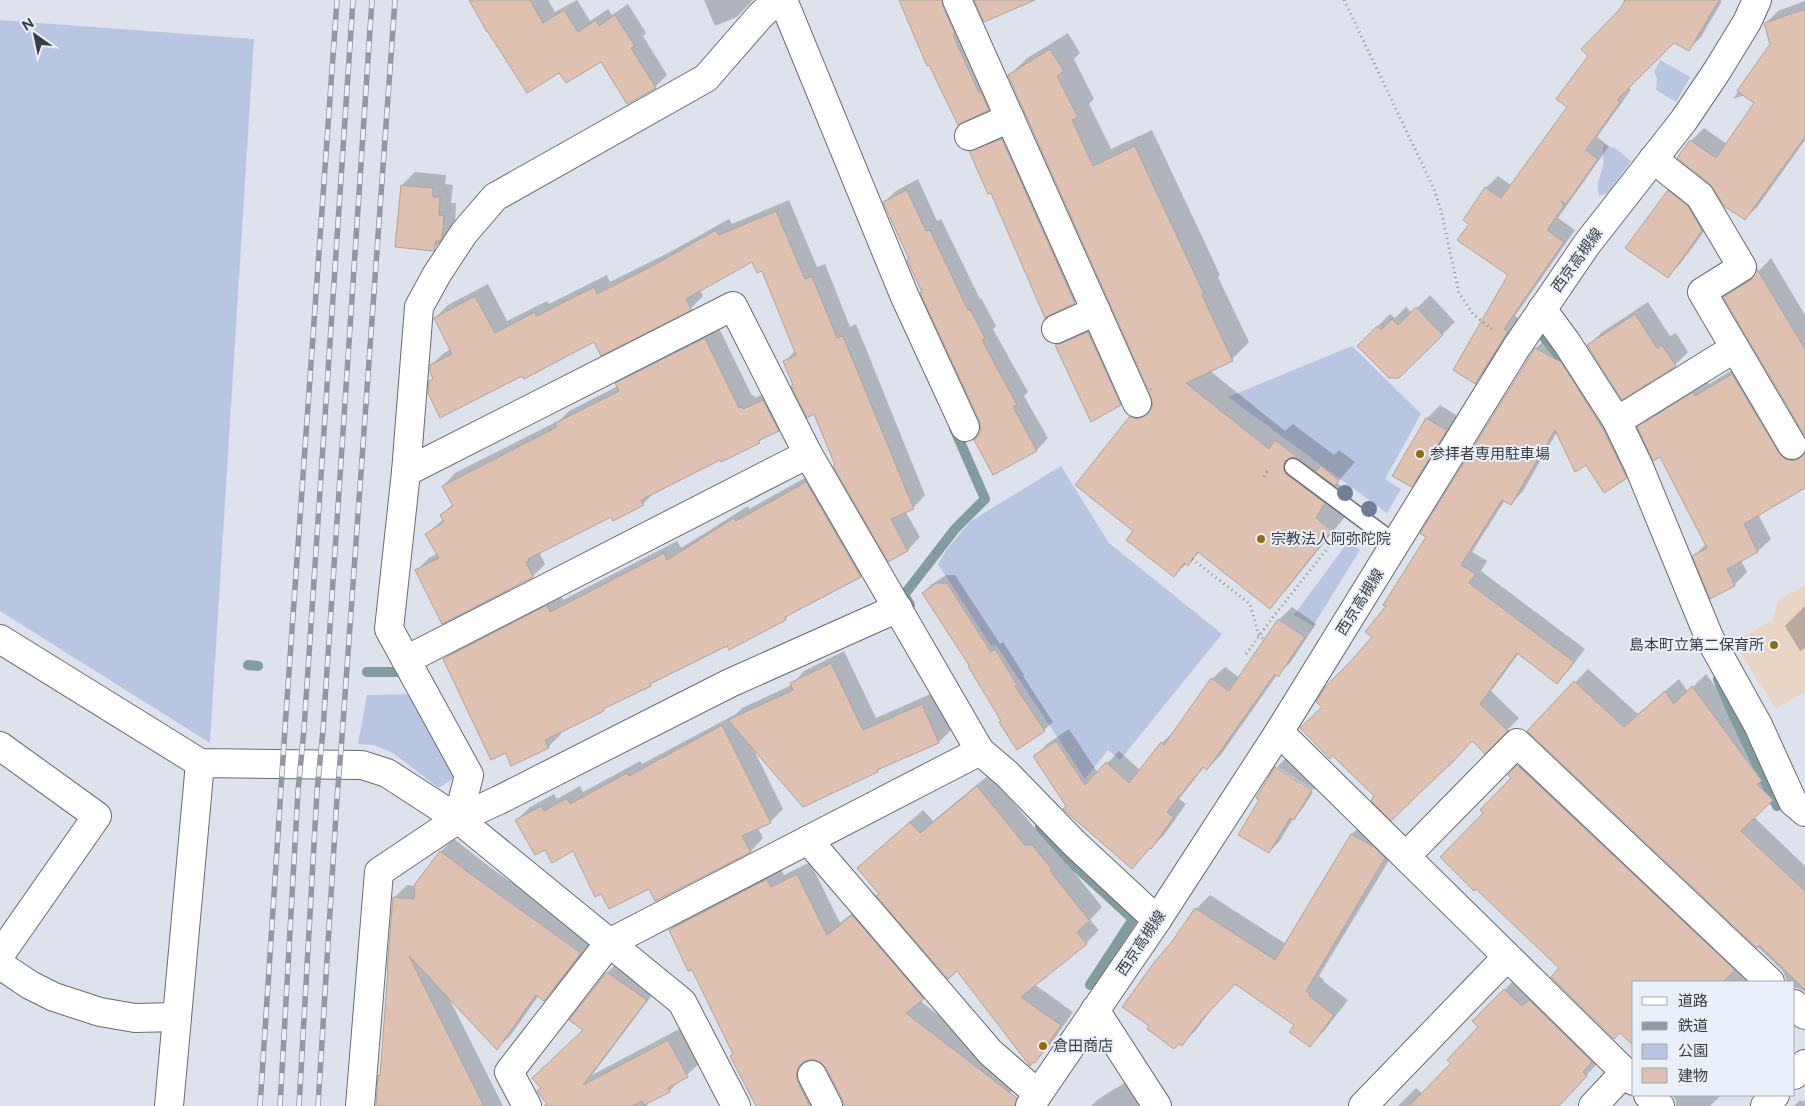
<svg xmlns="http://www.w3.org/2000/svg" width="1805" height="1106" viewBox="0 0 1805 1106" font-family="Figtree,'Noto Sans JP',sans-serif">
	<rect width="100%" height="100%" fill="#dde2ec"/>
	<path fill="#e9d4c6" d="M1805,586V692L1776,708L1741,654L1745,636L1773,620L1778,600Z"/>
	<g fill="#b9c6e1">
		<path d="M0,20L254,39L210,743L0,611Z"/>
		<path d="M1660,60L1690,77L1676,102L1656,90L1657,78L1654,72Z"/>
		<path d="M1604,145L1615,148L1631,161L1608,193L1599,196C1596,180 1600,180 1603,165C1605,158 1601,153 1604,145Z"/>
		<path d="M1352,346L1421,414L1385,479L1401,489L1387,513L1228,397Z"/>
		<path d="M1061,466L1109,543L1222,634L1120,760L1108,750L1085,779L996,645L991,646L938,564L947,549L971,521Z"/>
		<path d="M1348,542L1360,550L1313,626L1294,615Z"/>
		<path d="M413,694L455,777L439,788L393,753L374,745L358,744L367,695Z"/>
	</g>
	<g fill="#0003">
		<path d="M477,0H548L555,12L577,0L590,21L608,9L612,15L628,4L646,33L643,36L667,75L655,87L601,60L560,72Z"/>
		<path d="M704,0H753L737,17L715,26Z"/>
		<path d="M900,0H957L1000,97L988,109Z"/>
		<path d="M1624,0H1721V3L1701,37L1689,49L1674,41L1628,87L1631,90L1597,137L1609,146L1558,218L1575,230L1515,316L1520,319L1487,370L1475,382L1510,274L1470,223L1486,188L1498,176L1512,186L1569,107L1626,4Z"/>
		<path d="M1805,1V140L1758,206L1745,219L1691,141L1704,128L1727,144L1756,102L1745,95L1733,99L1772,44L1765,24L1778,11Z"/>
		<path d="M1068,33L1080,53L1074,59L1094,99L1089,104L1111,149L1152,130L1220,275L1218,277L1249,342L1232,359L1209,370L1285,431L1293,424L1334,455L1339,450L1355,462L1337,483L1341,486L1332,500L1348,513L1286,590L1269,607L1200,552L1174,575L1135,530L1131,417L1148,400L1153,402L1157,384L1009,76L1026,59Z"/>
		<path d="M1015,127L1088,289L1075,302L991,191L971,152L984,139Z"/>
		<path d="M415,172L446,175L445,184L453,185L451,203H456L455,224L447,232L446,236L433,249L402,185Z"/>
		<path d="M1681,178L1715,217L1680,264L1667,277L1669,191Z"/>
		<path d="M918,179L937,221L941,219L980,299L981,298L996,326L993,329L1028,392L1024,396L1048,438L1037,450L993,473L980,420L884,202L896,191Z"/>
		<path d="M789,200L817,267L825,264L850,327L856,324L925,495L913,508L905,511L920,537L908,550L889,560L836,465L814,413L794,384L785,361L796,350L763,269L753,260L700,290L703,296L691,308L594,341L523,375L430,382L434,378L431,365L444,353L451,349L435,318L448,305L488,284L507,321L547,301L549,304L607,275L610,282L668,253L729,219L732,224Z"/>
		<path d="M1771,258L1805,315V434L1725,297L1738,284L1758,272Z"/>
		<path d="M1430,295L1455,322L1399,377L1358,346L1390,314L1395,318L1406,307L1412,313Z"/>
		<path d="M1648,302L1670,336L1676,333L1688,352L1675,365L1589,345L1602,332Z"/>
		<path d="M1101,320L1133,391L1120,404L1057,345L1070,332Z"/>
		<path d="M718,326L752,396L754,395L755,398L775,388L791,418L778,430L764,437L759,442L720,458L656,491L643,504L611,515L539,552L545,564L533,576L443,622L417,570L429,558L438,553L426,534L444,519L441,515L453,504L443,486L455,473L560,420L569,411L618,386L617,384L629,371Z"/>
		<path d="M1548,336L1638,465L1626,477L1586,463L1557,432L1523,491L1511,504L1505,500L1472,552L1487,561L1481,571L1585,649L1569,670L1557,682L1519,653L1491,691L1519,718L1485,752L1472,740L1376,795L1333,754L1330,757L1324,706L1374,637L1388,606L1428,536L1422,532L1536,348Z"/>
		<path d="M1745,362L1798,446L1805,448V483L1758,514L1771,539L1758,551L1741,560L1747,572L1734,585L1711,597L1694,556L1706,544L1660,455L1639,427L1652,414L1706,380L1709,384Z"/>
		<path d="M1440,405L1459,417L1424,473L1411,486L1394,476L1427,418Z"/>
		<path d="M819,470L873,563L860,576L792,612L785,619L728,644L656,679L650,685L560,731L561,734L548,747L506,752L444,659L457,646L560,593L563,600L677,541L681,548L748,506L749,509Z"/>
		<path d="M946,575H955L1000,644L1003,642L1024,675L1023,676L1053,722L1044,730L1003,721L970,665L923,593L932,584Z"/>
		<path d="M1805,606V648L1800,651L1785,626Z"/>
		<path d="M1292,607L1316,624L1290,663L1277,675L1220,756L1207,769L1204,767L1179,799L1186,804L1164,835L1151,848L1068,806L1035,756L1047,744L1069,729L1098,773L1119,751L1140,770L1162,743L1174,731L1212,679L1225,667L1240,678L1279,620Z"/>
		<path d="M844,651L876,718L935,692L952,729L939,742L881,767L877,771L754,750L783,809L770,822L758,828L763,838L751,851L656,900L650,887L574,850L545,848L517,820L530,807L554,794L557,799L580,786L583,792L640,761L642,764L736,714L742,708L792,685L804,671Z"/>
		<path d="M1588,669L1638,714L1679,679L1688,692L1706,674L1775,766L1785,786L1754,817L1805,866V992L1798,988H1794V982H1786V978L1782,970L1529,731Z"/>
		<path d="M1532,753L1776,982H1634L1561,968L1485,813L1513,778L1509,775Z"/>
		<path d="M1286,758L1321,779L1314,790L1277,767Z"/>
		<path d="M1277,767V770L1313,792L1303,808L1293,819L1279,842L1269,852L1261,799L1258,797Z"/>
		<path d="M990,774L1038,832H1045L1064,855L1062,857L1102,907L1090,920L1099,930L1086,943L1034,984L1073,1012L1048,1048L1035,1061L957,970L880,894L871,856L923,810L933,821Z"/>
		<path d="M1366,820L1399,844L1319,976L1324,980L1323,981L1348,1000L1324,1031L1310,1045L1296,1025L1235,983L1213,1007L1196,1030L1182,1044L1172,944L1196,909L1210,895L1286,944L1352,834Z"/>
		<path d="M454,839L491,868L593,940L557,987L544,999L539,995L510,1036L497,1048L449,998L503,1106H377L379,1076L382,1073L394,898L407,885L416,886L441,851Z"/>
		<path d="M810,862L840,923L865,903L936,985L919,1000L1021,1079L1000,1106H845L843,1098L827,1067L822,1061L813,1058L809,1059V1061L810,1069L832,1106H757L734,1054L692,968L670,930L683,917L780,867L784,875Z"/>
		<path d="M620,960L658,987L592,1075L681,1028L700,1063L669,1091L646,1103L648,1106H551L608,972Z"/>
		<path d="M1517,977L1598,1063L1557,1106H1398L1416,1088L1423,1094L1453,1063L1480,1027L1474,1021Z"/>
		<path d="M1126,1082L1141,1106H1091L1097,1100Z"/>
		<path d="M1672,1095H1721L1710,1106H1676V1100Z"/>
		<path d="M1800,1100L1803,1102L1805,1100V1106H1794Z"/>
	</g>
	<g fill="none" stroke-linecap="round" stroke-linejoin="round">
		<g stroke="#829da0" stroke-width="10">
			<path d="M1536,327L1565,364"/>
			<path d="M910,605L904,595L955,529L985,499L954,428"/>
			<path d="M248,665L258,666"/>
			<path d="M367,672H401"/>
			<path d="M1718,679L1732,712L1777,806"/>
			<path d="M1040,827L1074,865L1133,919L1090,985"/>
		</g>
	</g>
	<g fill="#dec1b1" stroke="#aea39e">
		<path d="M469,0H530L543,23L564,10L578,32L596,20L599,26L615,15L635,46L631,48L656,88L627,104L601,62L566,83L559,73L527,93L488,32H487Z"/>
		<path d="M899,0H942L943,6L955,34L953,35L979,93L981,92L989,110L958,125L929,65L927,66Z"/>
		<path d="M974,0H1035L984,22Z"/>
		<path d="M1625,0H1719L1689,51L1674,43L1617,100L1620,102L1586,150L1598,159L1566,204L1561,201L1564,206L1547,230L1564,242L1504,329L1508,331L1475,384L1453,370L1508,275L1457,240L1469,224L1463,220L1485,187L1501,198L1567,107L1556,99L1588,56L1581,49L1620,9Z"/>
		<path d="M1805,9V137L1745,220L1724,206L1710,184L1677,158L1690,140L1716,158L1754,103L1737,91L1770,44L1764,23Z"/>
		<path d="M1050,49L1064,71L1057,76L1078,117L1072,120L1093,166L1135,146L1204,294L1202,295L1233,361L1186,383L1269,449L1275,440L1316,471L1321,466L1339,480L1335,486L1295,457L1290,458L1285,461L1284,470L1287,475L1325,503L1316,518L1332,531L1270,609L1198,552L1188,566L1184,563L1174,577L1126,540L1133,531L1075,485L1130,416L1136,419L1143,417L1149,413L1153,404L1149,392L1152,388L1148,390L1008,75Z"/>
		<path d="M1002,139L1075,303L1045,318L991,193L988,194L969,151Z"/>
		<path d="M401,185L433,188V197H440L439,215L444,216L442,238L440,241H436L434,251L395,247Z"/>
		<path d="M907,190L926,231L930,230L968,310L970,309L985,338L982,340L1017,405L1013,407L1037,451L993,475L974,440L981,432L979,420L920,293L922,292L907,260L909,259L883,202Z"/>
		<path d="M1668,190L1688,206L1702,231L1668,278L1625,248Z"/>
		<path d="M776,211L805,279L812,276L837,338L843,336L914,509L891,519L908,551L888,562L833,466L835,465L814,414L807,418L791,386L793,385L783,361L796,355L762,271L757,273L752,262L686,299L692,310L601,356L594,342L524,379L522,376L440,418L428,393L429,381L433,379L430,372V365L452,354L434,318L475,296L495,333L535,312L537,316L594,287L597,294L654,265L716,230L719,235Z"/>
		<path d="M1757,269L1805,349V436L1723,297L1751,280Z"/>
		<path d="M1416,307L1443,335L1399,378H1389L1357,346L1377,326L1381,330L1392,319L1398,325Z"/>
		<path d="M1635,314L1657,348L1662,345L1676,366L1622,400L1587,345Z"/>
		<path d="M1088,332L1121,405L1091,422L1055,345L1062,343Z"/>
		<path d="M705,338L739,408L741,407L743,409L763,400L779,431L758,441L760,443L721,462L720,460L641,500L644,505L613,521L611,517L528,559L529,561L526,562L533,577L442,624L415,570L439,558L425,534L444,522L440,515L453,506L442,486L557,427L555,423L619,391L615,383Z"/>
		<path d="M1535,348L1561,362L1603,429L1627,478L1604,493L1586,465L1575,472L1555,430L1511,505L1502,500L1461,565L1476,574L1469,583L1574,662L1557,684L1517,653L1480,704L1508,731L1485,754L1472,741L1449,766H1448L1391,821L1371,801L1374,796L1332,755L1330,759L1300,728L1322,707L1316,702L1325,687L1350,662L1372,637L1365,632L1386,606L1383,605L1426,537L1420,533Z"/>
		<path d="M1732,374L1779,453L1785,459L1792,461L1799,459L1805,453V488L1744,524L1758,552L1727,569L1735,586L1710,599L1692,556L1707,548L1660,457L1653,461L1637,427L1693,392L1695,396Z"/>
		<path d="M1426,418L1447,430L1412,487L1392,476Z"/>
		<path d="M806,482L861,577L785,617L786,620L729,650L727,646L650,684L651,686L603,709L604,711L545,740L549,748L511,766L506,753L491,760L443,659L547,605L550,612L664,553L667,560L734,518L736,521Z"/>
		<path d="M936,583H947L991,652L995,649L1017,685L1015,686L1045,731L1017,750L999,722L1001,721L968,666L969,665L922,593Z"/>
		<path d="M1278,619L1305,637L1278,677L1275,674L1207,770L1203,767L1167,812L1174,817L1151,849L1150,848L1132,869L1063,809L1066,806L1033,756L1056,741L1085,785L1106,762L1129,783L1161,742L1164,745L1211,678L1229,691Z"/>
		<path d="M831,663L863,730L922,704L939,743L877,770L878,772L803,807L728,720L793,690L790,683Z"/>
		<path d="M1574,681L1624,727L1665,691L1674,704L1692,686L1762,781L1757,784L1773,800L1741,831L1805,891V990L1759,945L1757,948L1527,731Z"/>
		<path d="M722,725L771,823L742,836L751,852L655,901L649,889L609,909L601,894L595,897L573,851L552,863L545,850L535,855L515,820L541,806L544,811L567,798L570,804L627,773L629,776Z"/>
		<path d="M1517,765L1735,970L1723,982H1634V1046L1620,1033L1614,1039L1551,977L1559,968L1476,889L1474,891L1440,857L1483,813L1480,810L1511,778L1508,775Z"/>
		<path d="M1275,767L1312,790L1294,820L1290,818L1269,853L1238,835L1259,800L1256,798Z"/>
		<path d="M977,786L1025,845H1032L1052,869L1050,871L1090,921L1077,932L1087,944L1021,997L1061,1025L1035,1063L1033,1062L1030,1066L957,971L948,979L876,896L879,894L857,868L910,822L920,833Z"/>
		<path d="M1351,834L1374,847L1385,858L1306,991L1310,994L1309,996L1334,1015L1310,1047L1289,1032L1294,1025L1235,984L1199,1023L1182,1046L1179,1044L1174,1049L1147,1029L1149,1026L1122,1007L1156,960L1171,943L1195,908L1275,960Z"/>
		<path d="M440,851L479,880L581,953L544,1001L536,995L497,1050L409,956L484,1106H376L378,1075L380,1076L388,970L387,971L393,897L414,899L415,884Z"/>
		<path d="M797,874L827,935L852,915L924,999L906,1013L1017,1098L1015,1106H844L842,1099L826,1068L820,1062L812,1059L805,1061L799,1066L796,1074L798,1082L810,1106H756L730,1056L733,1054L692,970L688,971L669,930L767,879L771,887Z"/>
		<path d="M607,972L647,1000L583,1085L668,1040L688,1077L668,1088L670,1092L644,1105L642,1101L633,1106H544L547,1104L537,1091L541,1088L532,1078L583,1030L569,1020Z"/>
		<path d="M1504,989L1522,1006L1529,1000L1592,1062L1583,1072L1587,1076L1559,1106H1409L1451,1063L1447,1060L1478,1027L1472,1021Z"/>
	</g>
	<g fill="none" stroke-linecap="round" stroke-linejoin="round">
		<g stroke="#686c75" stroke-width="19">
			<path id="lane" d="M1293,467L1396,544"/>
		</g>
		<g stroke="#686c75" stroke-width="30">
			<g id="street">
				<path d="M783,0L905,297L965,427"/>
				<path d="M957,0L1137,403"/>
				<path d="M969,136L1010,118"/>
				<path d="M1653,159L1700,196L1742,267L1702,292L1792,445"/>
				<path d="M1542,309L1567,343L1617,421L1639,467L1709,637L1758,725L1793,802L1805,812"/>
				<path d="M1056,329L1096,311"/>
				<path d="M1617,421L1735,348"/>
				<path d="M406,472L733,306L808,454L980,751L1007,774L1074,843L1157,920"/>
				<path d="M0,639L200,763L362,765L387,773L458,819L682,1002L736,1106"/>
				<path d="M406,660L808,454"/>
				<path d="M1279,732L1634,1081"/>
				<path d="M0,746L97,816L0,955"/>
				<path d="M458,819L469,775L389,629L406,472L419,307L437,274L464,233L495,197L706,78L760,16L777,0"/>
				<path d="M808,840L990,1052L1038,1094"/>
				<path d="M1406,856L1517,743L1770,982"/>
				<path d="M0,965L30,985L54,997L100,1012L135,1018L177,1017"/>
				<path d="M1794,1004L1805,1015"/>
				<path d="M1095,1010L1157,1106"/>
				<path d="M812,1075L828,1106"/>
				<path d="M1794,1075L1805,1064"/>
				<path d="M1648,1095L1660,1106"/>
				<path d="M169,1106L200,763"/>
				<path d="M360,1106L379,872L458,819L499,800L730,683L898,608"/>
				<path d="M527,1106L509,1072L609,943L980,751"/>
				<path d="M1363,1106L1507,957"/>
				<path d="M1593,1106L1625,1072"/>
				<path d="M1765,1106L1775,1095"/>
			</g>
		</g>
		<g stroke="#686c75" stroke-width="30">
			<path id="primary" d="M1030,1106L1157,920L1279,732L1516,348L1587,244L1684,120L1717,71L1747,22L1757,0"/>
		</g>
		<g stroke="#8c8f96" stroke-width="3" stroke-dasharray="1 4" stroke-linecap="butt">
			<path d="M1344,0L1435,191L1442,215L1459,293L1473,314L1492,329"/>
			<path d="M1264,477L1267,472L1269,473"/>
			<path d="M1192,559L1250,604L1259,636L1264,639"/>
			<path d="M1246,654L1273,617L1339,534"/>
		</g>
		<use href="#lane" stroke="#fff" stroke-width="16"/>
		<use href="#street" stroke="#fff" stroke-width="28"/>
		<use href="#primary" stroke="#fff" stroke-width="28"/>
		<g stroke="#93979e" stroke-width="5.5">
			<g id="rail">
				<path d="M260,1106L285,728L337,0"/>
				<path d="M280,1106L298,791L304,729L353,0"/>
				<path d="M299,1106L317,792L323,730L372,0"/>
				<path d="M318,1106L337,798L342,737L395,0"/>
			</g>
		</g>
		<use href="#rail" stroke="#eaf0fa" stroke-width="4" stroke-dasharray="11" stroke-linecap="butt"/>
	</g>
	<g fill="#717d95">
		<circle cx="1345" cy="493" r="8"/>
		<circle cx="1369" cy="509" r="8"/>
	</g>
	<g fill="#916c12" stroke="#eaf0fa" stroke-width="2">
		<circle cx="1420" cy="454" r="5"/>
		<circle cx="1261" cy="539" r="5"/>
		<circle cx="1774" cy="645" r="5"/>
		<circle cx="1043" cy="1046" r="5"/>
	</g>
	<g text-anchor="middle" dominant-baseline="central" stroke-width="4" stroke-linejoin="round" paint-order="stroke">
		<g font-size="15" fill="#3b3d41" stroke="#eaf0fa">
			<text transform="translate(1577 260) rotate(-54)">西京高槻線</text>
			<text transform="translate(1360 602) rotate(-58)">西京高槻線</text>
			<text transform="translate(1141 943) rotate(-56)">西京高槻線</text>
		</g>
		<g font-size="15" fill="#3b3d41" stroke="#eaf0fa" text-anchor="start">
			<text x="1430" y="454">参拝者専用駐車場</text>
			<text x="1271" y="539">宗教法人阿弥陀院</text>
			<text x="1764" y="645" text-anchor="end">島本町立第二保育所</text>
			<text x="1053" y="1046">倉田商店</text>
		</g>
	</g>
	<rect x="1632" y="981" width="162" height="115" fill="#eaf0fa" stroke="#a4a8b0"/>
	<rect x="1642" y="997" width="25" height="8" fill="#ffffff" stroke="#a4a8b0"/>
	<text x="1678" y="1006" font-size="15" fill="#3b3d41">道路</text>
	<rect x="1642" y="1022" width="25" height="8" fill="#93979e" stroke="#a4a8b0"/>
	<text x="1678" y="1031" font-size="15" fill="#3b3d41">鉄道</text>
	<rect x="1642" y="1044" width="25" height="15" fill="#b9c6e1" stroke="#a4a8b0"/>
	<text x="1678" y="1056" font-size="15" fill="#3b3d41">公園</text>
	<rect x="1642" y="1068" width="25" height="15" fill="#dec1b1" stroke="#a4a8b0"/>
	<text x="1678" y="1081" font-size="15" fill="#3b3d41">建物</text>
	<g transform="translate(35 35) rotate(327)" stroke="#eaf0fa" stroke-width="4" paint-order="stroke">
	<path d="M0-4L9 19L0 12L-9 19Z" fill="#3b3d41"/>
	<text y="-8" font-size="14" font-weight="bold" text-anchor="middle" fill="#3b3d41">N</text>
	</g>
</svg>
